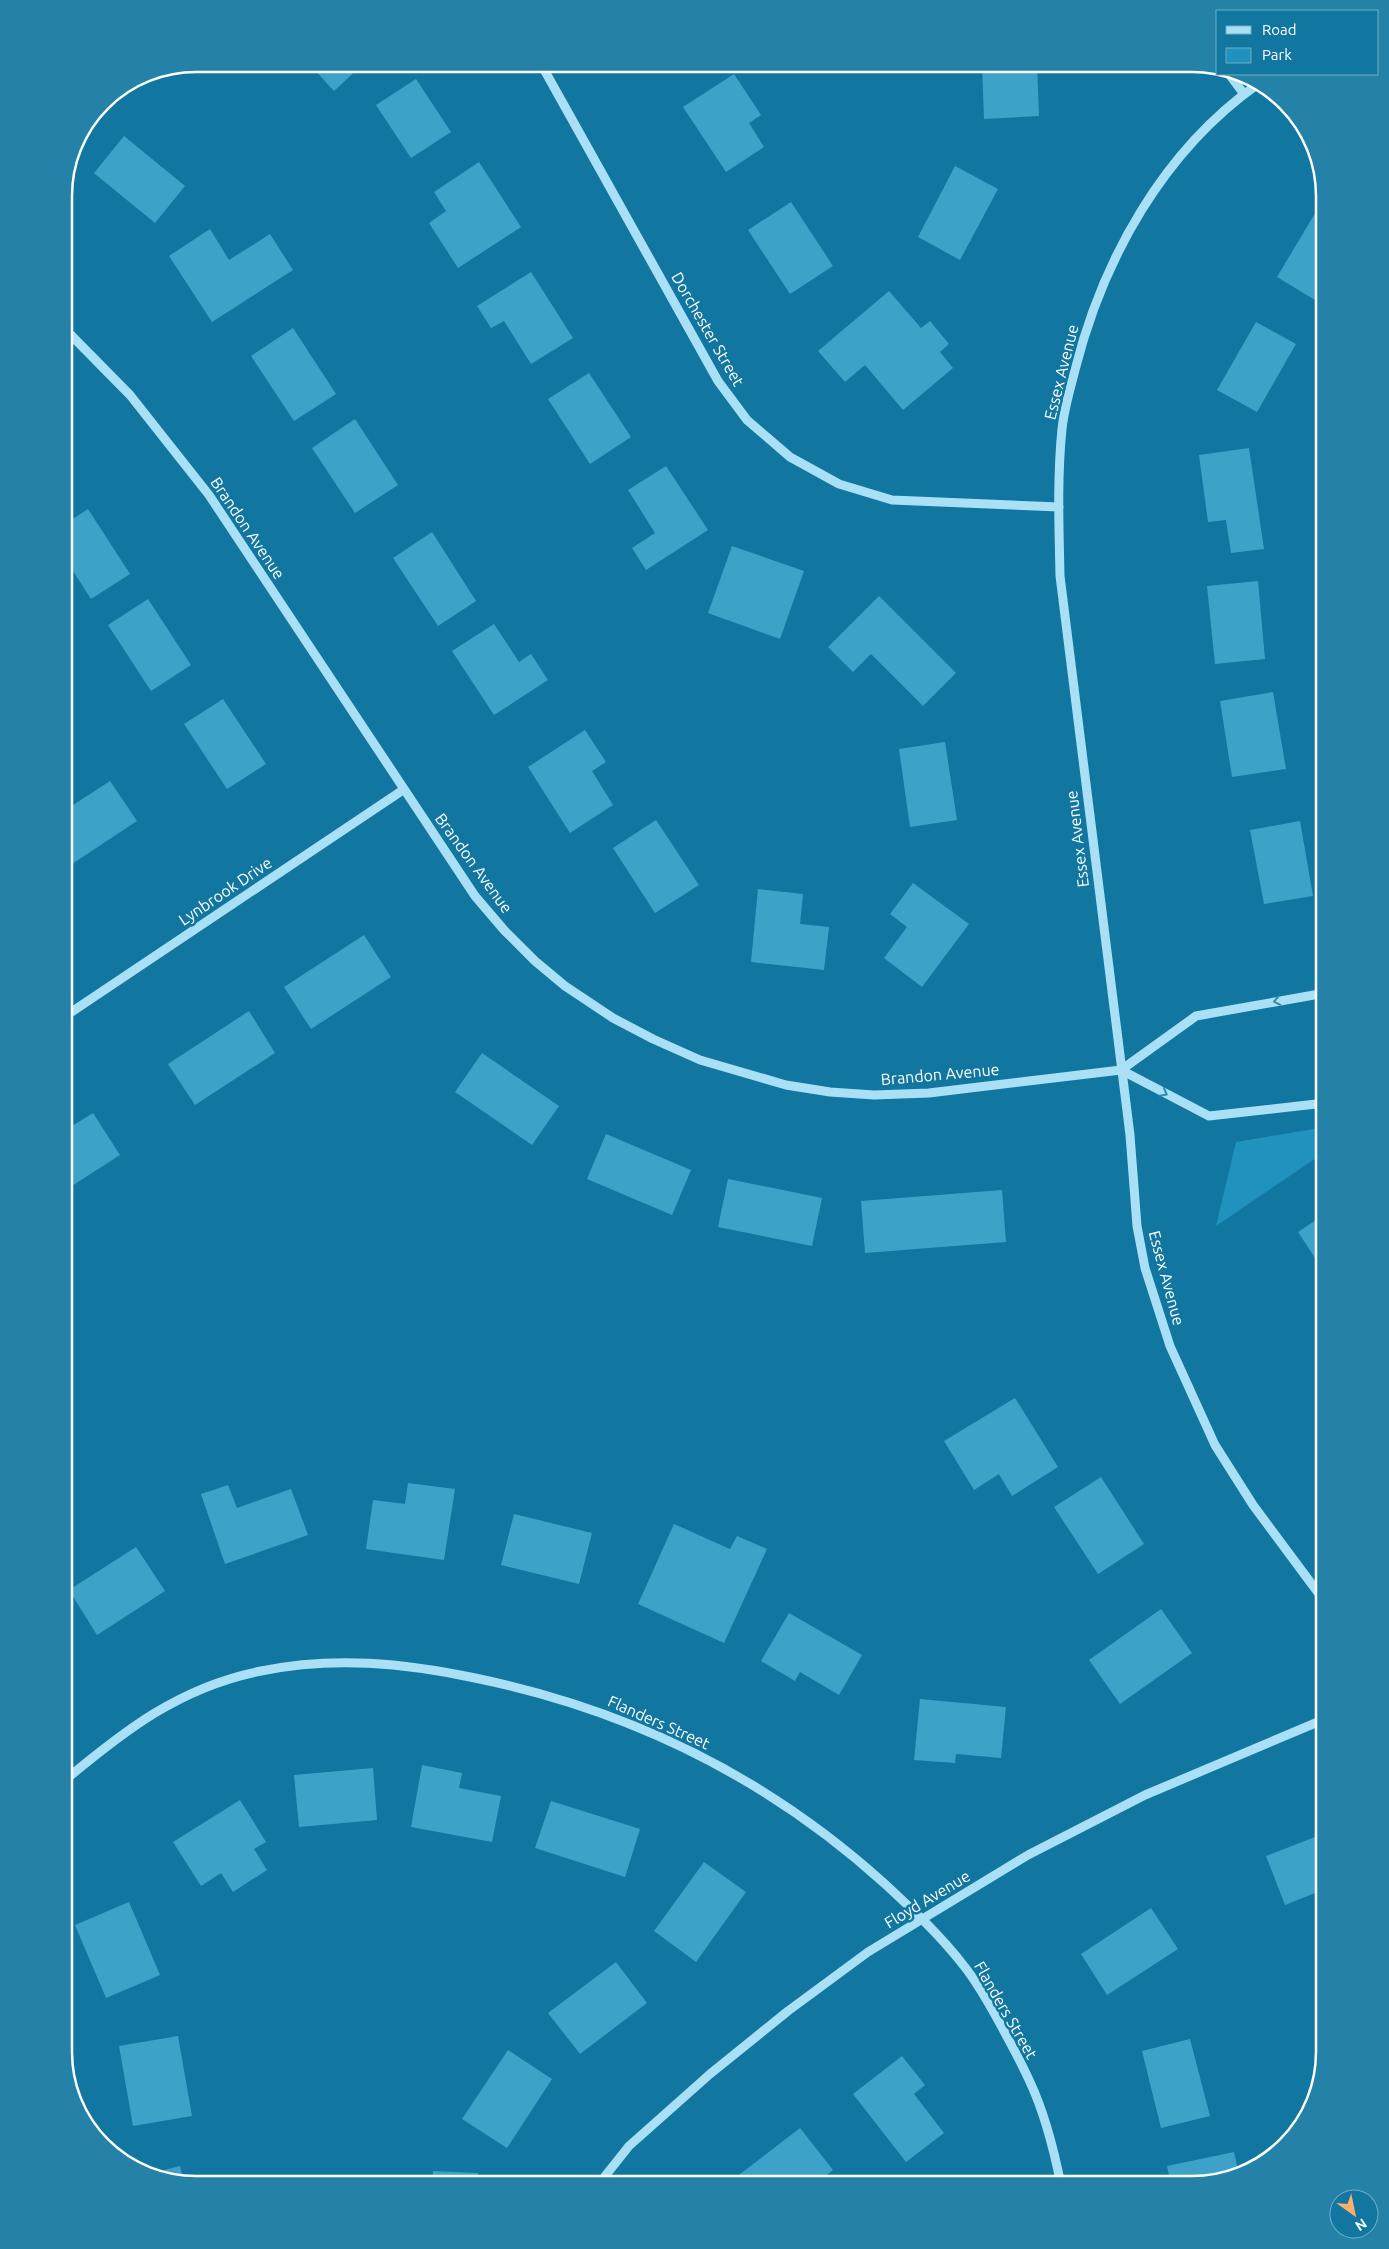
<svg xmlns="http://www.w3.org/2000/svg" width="1389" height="2249" viewBox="0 0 1389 2249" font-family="Ubuntu,sans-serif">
	<rect width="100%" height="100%" fill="#1177a0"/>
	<path fill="#1f92be" d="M1325,1127V1152L1216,1226L1236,1142Z"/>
	<g fill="#3ea2c8">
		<path d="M313,64H363L334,91L311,66Z"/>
		<path d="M982,64H1037L1039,116L984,119Z"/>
		<path d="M734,74L761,115L749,123L764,147L726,172L683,107Z"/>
		<path d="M416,79L451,132L411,158L376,105Z"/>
		<path d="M124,136L185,186L155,223L94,173Z"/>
		<path d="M479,162L521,227L458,268L429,223L446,211L434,192Z"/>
		<path d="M955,166L998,189L960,260L918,237Z"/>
		<path d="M791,202L833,266L790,294L748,230Z"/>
		<path d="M1317,210L1325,215V306L1277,277Z"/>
		<path d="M210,229L229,260L270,234L293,270L212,322L169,256Z"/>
		<path d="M531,272L573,338L531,364L504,321L491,328L477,306Z"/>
		<path d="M889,291L921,328L930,321L949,344L940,352L953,368L903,410L865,365L845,382L818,351Z"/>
		<path d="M1256,322L1296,344L1257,412L1217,390Z"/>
		<path d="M293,328L336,394L294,421L251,356Z"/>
		<path d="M589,373L631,437L590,464L548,399Z"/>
		<path d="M355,419L398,485L355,513L312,448Z"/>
		<path d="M1249,448L1264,549L1231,553L1226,520L1208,522L1199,455Z"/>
		<path d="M666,466L708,530L646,570L632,548L655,533L628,490Z"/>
		<path d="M88,509L130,574L91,599L64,557V525Z"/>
		<path d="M432,532L476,601L438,626L393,558Z"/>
		<path d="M732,546L804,571L780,639L708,613Z"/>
		<path d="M1258,581L1265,659L1215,664L1207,586Z"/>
		<path d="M879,596L956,673L923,706L871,654L853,672L828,647Z"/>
		<path d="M148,599L191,665L151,691L108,625Z"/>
		<path d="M494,624L519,662L531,654L548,680L494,715L452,651Z"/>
		<path d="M1273,692L1286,769L1232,777L1220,701Z"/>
		<path d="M223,699L266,764L227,789L184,724Z"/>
		<path d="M585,730L606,762L592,771L613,805L570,833L528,767Z"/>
		<path d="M945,742L957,820L910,827L899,749Z"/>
		<path d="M110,781L137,821L72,864L64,852V811Z"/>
		<path d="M656,820L699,885L655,913L613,848Z"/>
		<path d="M1300,821L1313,896L1264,904L1250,830Z"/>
		<path d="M913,883L969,924L922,987L884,958L907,927L890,914Z"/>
		<path d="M758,889L803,894L800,924L829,927L824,970L751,962Z"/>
		<path d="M364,935L391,977L311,1029L284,987Z"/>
		<path d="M249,1011L275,1053L195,1105L168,1064Z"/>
		<path d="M482,1053L559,1106L532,1145L455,1092Z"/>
		<path d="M93,1113L120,1155L64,1191V1131Z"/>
		<path d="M606,1134L691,1170L672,1215L587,1179Z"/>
		<path d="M728,1179L822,1198L812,1246L718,1227Z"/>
		<path d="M1002,1190L1006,1242L865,1253L861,1201Z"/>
		<path d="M1325,1214V1273L1298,1232Z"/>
		<path d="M1015,1398L1058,1467L1012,1496L999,1474L974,1490L944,1441Z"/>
		<path d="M1101,1477L1144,1544L1098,1574L1054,1507Z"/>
		<path d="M408,1483L455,1489L444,1560L366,1549L373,1500L405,1504Z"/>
		<path d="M228,1485L237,1508L291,1489L308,1535L225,1564L201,1494Z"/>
		<path d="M514,1514L592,1533L579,1584L501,1565Z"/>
		<path d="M674,1524L730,1549L737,1536L767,1549L724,1643L638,1604Z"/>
		<path d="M136,1547L165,1591L97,1635L69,1590Z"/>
		<path d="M1161,1609L1192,1653L1120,1704L1089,1660Z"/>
		<path d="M789,1613L862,1655L839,1695L800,1672L795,1681L761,1661Z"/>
		<path d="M920,1699L1006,1707L1001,1758L956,1754L955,1763L914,1760Z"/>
		<path d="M422,1765L462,1773L459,1788L501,1796L492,1842L411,1827Z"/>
		<path d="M373,1768L377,1820L299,1827L294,1775Z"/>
		<path d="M240,1800L266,1842L254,1849L267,1870L233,1892L221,1873L201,1886L173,1842Z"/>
		<path d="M551,1801L640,1829L625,1877L535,1848Z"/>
		<path d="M1325,1833V1889L1285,1905L1266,1856Z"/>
		<path d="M704,1862L746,1892L696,1962L654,1931Z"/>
		<path d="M129,1902L160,1975L106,1998L75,1925Z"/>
		<path d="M1151,1908L1178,1949L1107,1995L1081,1954Z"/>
		<path d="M616,1962L647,2003L580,2054L548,2013Z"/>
		<path d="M178,2036L192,2116L133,2126L119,2046Z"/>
		<path d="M1190,2039L1210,2116L1161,2128L1142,2051Z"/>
		<path d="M508,2050L552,2079L507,2148L462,2119Z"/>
		<path d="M902,2056L925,2085L914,2094L944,2133L906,2162L853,2094Z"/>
		<path d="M800,2128L833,2170L814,2185H735L731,2181Z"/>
		<path d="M1234,2152L1239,2174L1192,2185H1171L1167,2166Z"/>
		<path d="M180,2166L184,2183L153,2173Z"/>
		<path d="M433,2171L478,2173V2185H432Z"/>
		<path d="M955,2176L956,2185H915V2184Z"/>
	</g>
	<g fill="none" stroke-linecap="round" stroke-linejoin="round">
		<g stroke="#a9e0f5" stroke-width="9">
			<path d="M541,64L718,381L747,420L790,457L839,484L892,500L1059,507"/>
			<path d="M1229,74L1244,94"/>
			<path d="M1258,84C1163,151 1103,259 1075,370C1070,390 1064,409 1062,429C1057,478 1059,528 1060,576L1130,1135L1137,1226L1145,1268L1170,1346L1215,1445L1253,1505L1325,1602"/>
			<path d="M64,328L130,395L209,495L475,896L504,930L535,961L565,986L613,1018L653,1039L700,1060L786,1085L830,1092L874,1095L929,1093L1121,1070L1196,1016L1325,993"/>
			<path d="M64,1017L403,790"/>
			<path d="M1121,1070L1209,1116L1325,1103"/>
			<path d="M64,1781C125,1730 180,1687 261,1671C333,1656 404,1663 475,1678C631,1710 767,1777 885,1884C913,1910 941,1936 964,1966C980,1986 992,2009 1004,2031C1013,2048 1022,2064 1030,2082C1045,2114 1054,2150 1061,2185"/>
			<path d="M598,2185L629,2146L710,2074L788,2011L868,1952L1028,1855L1145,1795L1325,1719"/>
		</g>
	</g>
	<defs><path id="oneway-chevron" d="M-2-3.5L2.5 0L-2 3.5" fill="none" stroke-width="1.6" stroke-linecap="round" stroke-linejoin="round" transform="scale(1.25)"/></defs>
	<g stroke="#2f8cb1">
		<use href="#oneway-chevron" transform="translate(1277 1001) rotate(169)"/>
		<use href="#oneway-chevron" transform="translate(1164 1093) rotate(28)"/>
	</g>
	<g text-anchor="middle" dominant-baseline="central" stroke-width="5" stroke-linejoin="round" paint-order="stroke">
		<g font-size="16" fill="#fff" stroke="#1177a0">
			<text transform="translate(708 329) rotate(60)">Dorchester Street</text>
			<text transform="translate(1061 372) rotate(-76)">Essex Avenue</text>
			<text transform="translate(248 528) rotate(56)">Brandon Avenue</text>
			<text transform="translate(1077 839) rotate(-97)">Essex Avenue</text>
			<text transform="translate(474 863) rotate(54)">Brandon Avenue</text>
			<text transform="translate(225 891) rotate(-34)">Lynbrook Drive</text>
			<text transform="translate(940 1074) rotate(-5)">Brandon Avenue</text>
			<text transform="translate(1167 1278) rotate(75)">Essex Avenue</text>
			<text transform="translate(659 1722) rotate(24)">Flanders Street</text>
			<text transform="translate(927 1899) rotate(-31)">Floyd Avenue</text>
			<text transform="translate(1006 2010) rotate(60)">Flanders Street</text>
		</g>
	</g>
	<path d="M0 0H1389V2249H0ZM196 72H1192A124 124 0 0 1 1316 196V2052A124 124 0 0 1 1192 2176H196A124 124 0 0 1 72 2052V196A124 124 0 0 1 196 72Z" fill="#2482a8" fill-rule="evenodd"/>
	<path fill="none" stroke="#fff" stroke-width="2.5" d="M196 72H1192A124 124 0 0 1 1316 196V2052A124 124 0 0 1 1192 2176H196A124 124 0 0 1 72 2052V196A124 124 0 0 1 196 72Z"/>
	<rect x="1216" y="10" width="162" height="65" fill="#1177a0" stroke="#70adc6"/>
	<rect x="1226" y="26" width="25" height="8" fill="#a9e0f5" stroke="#70adc6"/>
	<text x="1262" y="35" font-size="15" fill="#ffffff">Road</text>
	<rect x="1226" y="48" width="25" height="15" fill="#1f92be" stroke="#70adc6"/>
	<text x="1262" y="60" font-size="15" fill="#ffffff">Park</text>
	<g transform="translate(1354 2214) rotate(147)"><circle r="24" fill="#1177a0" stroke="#70adc6"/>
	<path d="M0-4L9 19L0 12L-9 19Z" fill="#ffad6d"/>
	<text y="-8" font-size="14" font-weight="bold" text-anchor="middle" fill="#ffffff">N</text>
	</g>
</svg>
